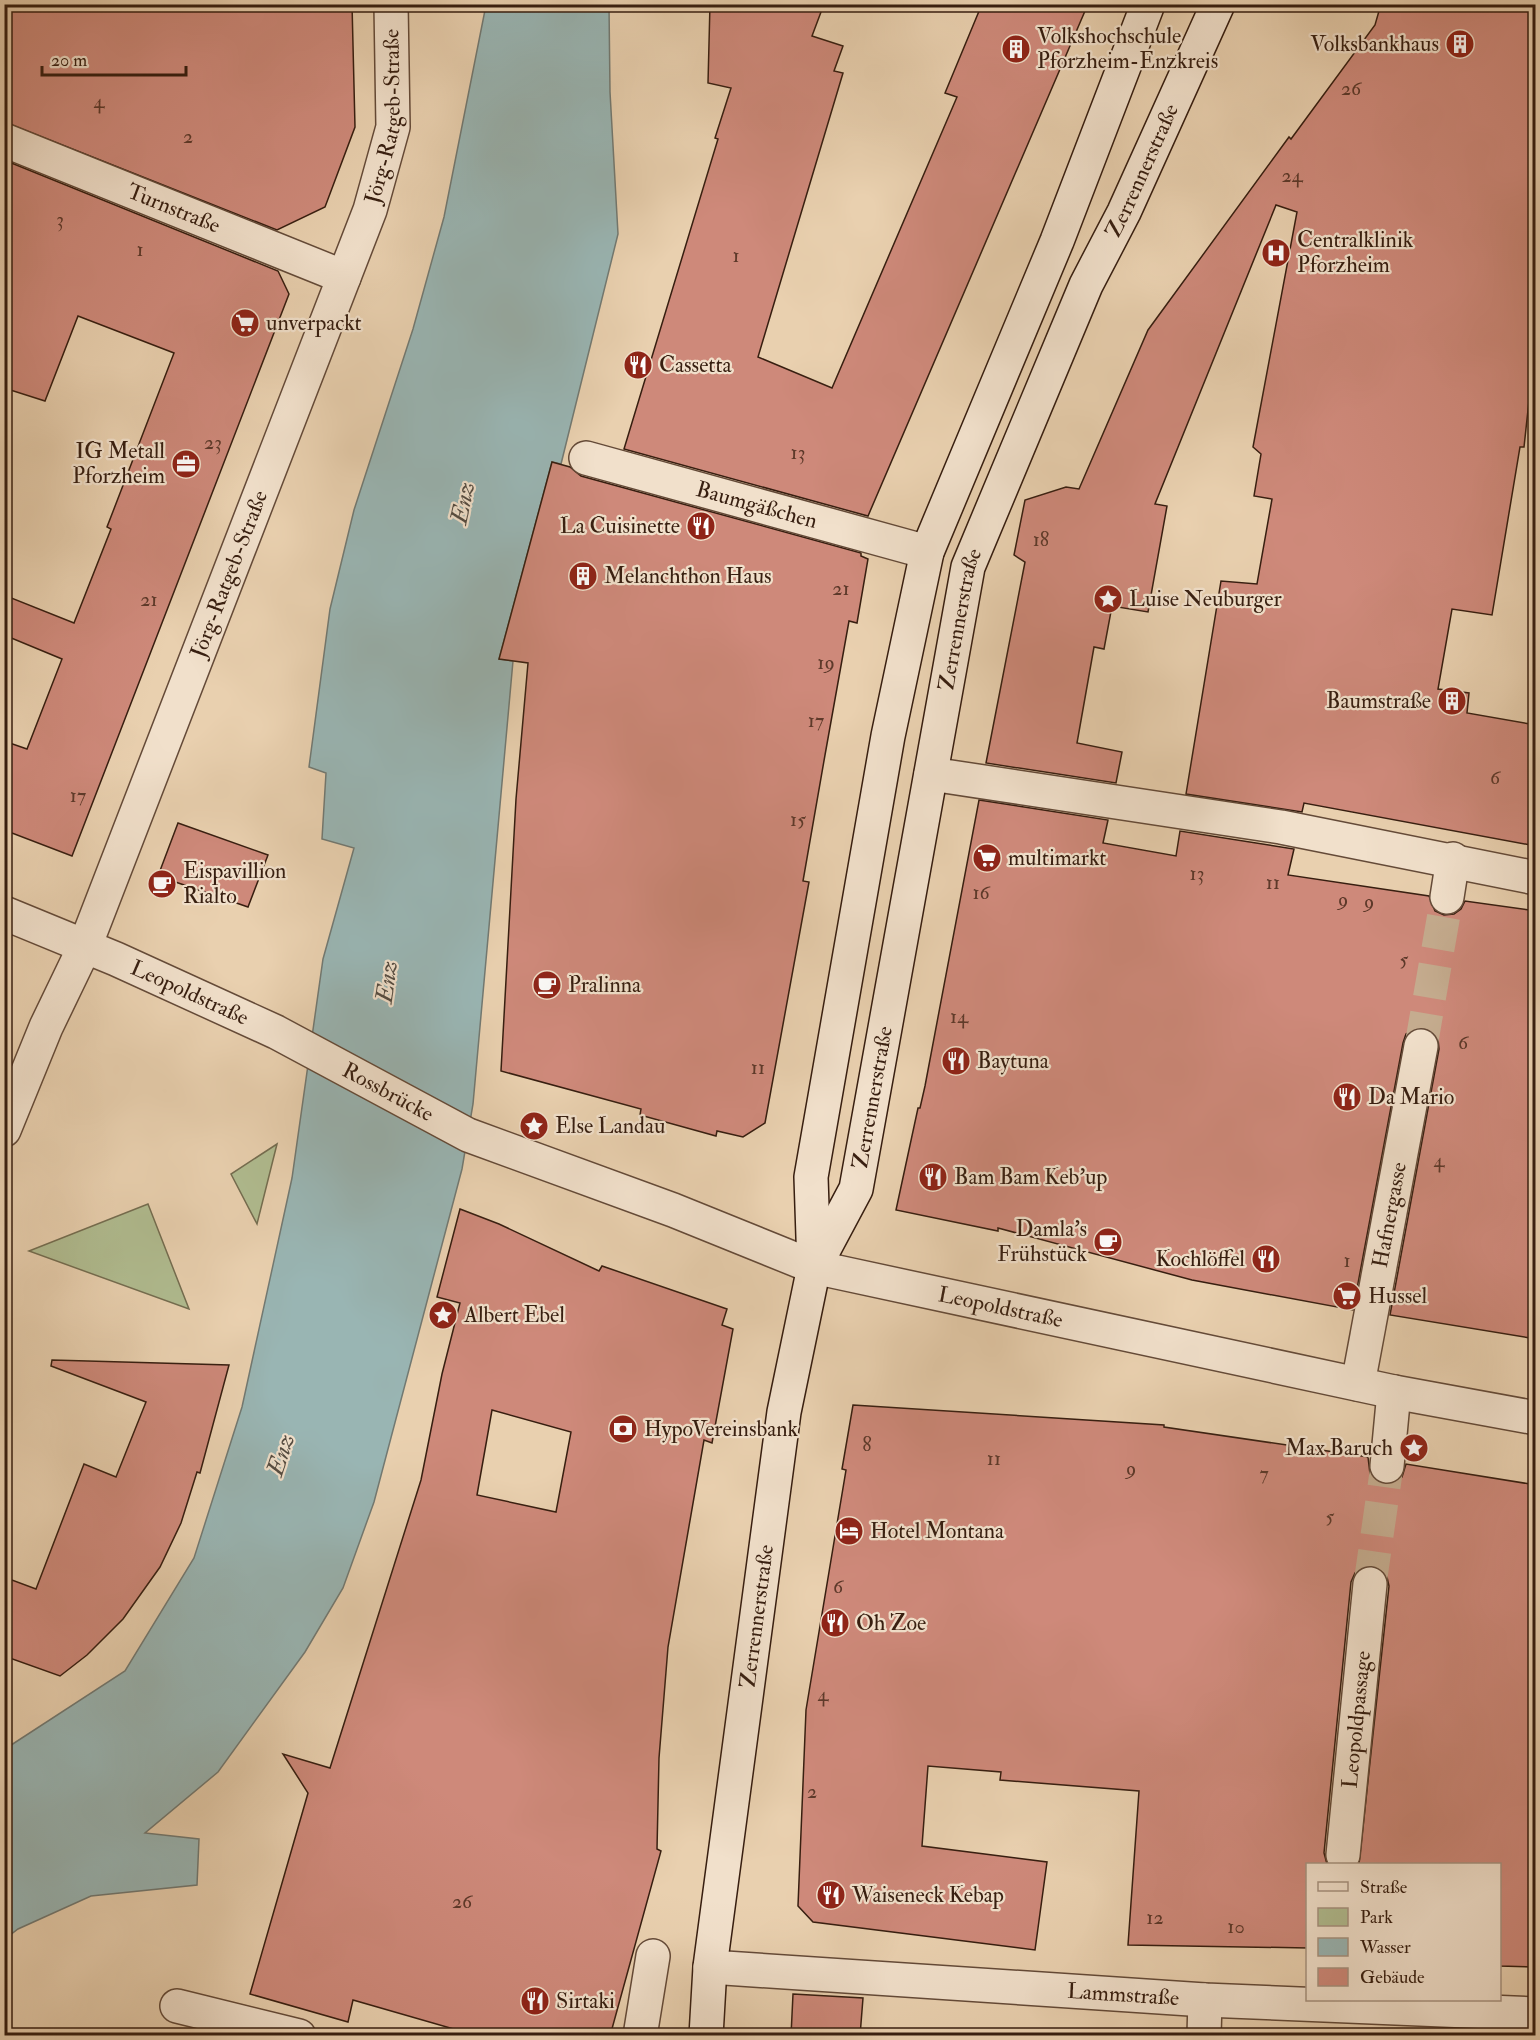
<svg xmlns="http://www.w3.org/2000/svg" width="1540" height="2040" viewBox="0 0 1540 2040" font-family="'IM FELL Double Pica',serif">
	<rect width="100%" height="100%" fill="#e9d0af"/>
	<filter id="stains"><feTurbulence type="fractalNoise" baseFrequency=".00333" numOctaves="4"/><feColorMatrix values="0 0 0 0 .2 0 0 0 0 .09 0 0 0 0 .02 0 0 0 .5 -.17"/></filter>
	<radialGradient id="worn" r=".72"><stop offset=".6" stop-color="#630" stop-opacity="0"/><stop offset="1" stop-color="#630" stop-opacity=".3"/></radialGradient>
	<g fill="#b0bc90" stroke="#746d50" stroke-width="1.5">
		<path d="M277,1144L257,1224L231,1174Z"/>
		<path d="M148,1204L189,1309L29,1251Z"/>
	</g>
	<path fill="#99b5b3" stroke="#727972" stroke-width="1.5" d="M486,5H609L610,92L618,234L561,464L552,462L499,659L513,661L473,1104L462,1169L374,1502L343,1588L305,1652L218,1772L145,1833L199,1839L197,1885L91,1896L18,1929L5,1939V1749L125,1671L194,1558L242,1407L292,1178L323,959L354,848L322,839L326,773L309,767L330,609L354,510L413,329L444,217Z"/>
	<g fill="#ce897a" stroke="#371e10" stroke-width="1.5" fill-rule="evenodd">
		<path d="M48,4H352L355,127L325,207L277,230L4,122V14L25,7Z"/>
		<path d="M710,4H824L812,36L843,46L834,71L843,73L758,357L832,388L957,97L945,93L982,4H1088L868,516L624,449L718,139L715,138L731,88L708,83Z"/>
		<path d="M1381,4H1536V336L1524,447H1520L1492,615L1452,609L1438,689L1469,693L1467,713L1536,725V846L1304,803L1302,812L1186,794L1221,581L1257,584L1272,499L1254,496L1261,454L1253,447L1297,212L1276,205L1155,504L1167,506L1148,612L1112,606L1104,649L1094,647L1077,743L1122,752L1116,783L986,763L1025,562L1014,555L1025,500L1066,487L1079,489L1148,330L1289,137L1291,139L1375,25Z"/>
		<path d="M4,160L278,271L289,294L72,856L4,830V741L27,749L62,659L4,635V595L74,623L111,529L107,527L174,353L78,316L45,401L4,388Z"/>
		<path d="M552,462L570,467L581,476L861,553V556L868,559L857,623L849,621L825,755L803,881L809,882L765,1123L743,1137L717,1131L716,1136L640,1115L641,1109L501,1071L516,799L528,663L499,659Z"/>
		<path d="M979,800L1108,820L1103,843L1176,856L1180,831L1294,849L1288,875L1429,896L1435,911L1444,915L1454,914L1461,909L1465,901L1536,911V1339L1390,1315L1439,1049L1438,1039L1433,1031L1425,1028L1414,1029L1406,1034L1403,1043L1353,1310L1192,1280L998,1228V1231L896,1210L918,1108H920L925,1086Z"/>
		<path d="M178,823L268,855L248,907L158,876Z"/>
		<path d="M460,1209L499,1224L599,1271L602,1266L727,1309L722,1325L733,1329L712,1443L704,1440L668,1647L659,1758L657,1849L661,1851L610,2036H478L353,2000L348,2022L250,1994L308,1793L283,1754L330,1768L421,1480L442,1374L460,1303L437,1297ZM492,1410L571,1432L556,1512L477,1495Z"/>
		<path d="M52,1360L229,1365L200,1473L197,1472L181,1523L160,1567L123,1619L87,1655L60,1676L4,1656V1577L36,1589L84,1464L116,1477L146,1402L51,1366Z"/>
		<path d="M853,1405L1164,1425V1427L1368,1457L1370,1474L1377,1482L1385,1485L1394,1483L1402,1477L1406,1464L1536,1485V1967L1500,1966V1864H1359L1389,1586L1387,1577L1381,1569L1371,1565L1362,1567L1355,1573L1351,1582L1324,1853L1327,1864H1308V1948L1128,1945L1139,1791L1000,1780L1001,1772L928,1766L922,1846L1047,1862L1035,1950L813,1922L798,1906L806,1710L846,1470L842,1469Z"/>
		<path d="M793,1994L863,1998L860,2036H791Z"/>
	</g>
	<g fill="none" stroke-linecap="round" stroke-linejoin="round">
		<g stroke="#c5ac8f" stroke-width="33" stroke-dasharray="33 16" stroke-linecap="butt">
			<path d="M1421,1046L1447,897"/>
			<path d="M1370,1584L1387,1466"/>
		</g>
		<g stroke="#644a38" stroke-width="36">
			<g id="street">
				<path id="s1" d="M4,140L344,277"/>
				<path id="s2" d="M586,458L927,552"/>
				<path d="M931,774L1281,827L1536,878"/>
				<path d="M1447,897L1453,859"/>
				<path id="s3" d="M4,913L116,959L276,1032L468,1135L673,1210L814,1267L1394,1392L1536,1418"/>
				<path id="s4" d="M4,1130L46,1027L85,946L370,210L393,127L391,4"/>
				<path id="s5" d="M1358,1384L1421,1046"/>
				<path d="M1387,1466L1394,1392"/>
				<path id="s6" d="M1343,1855L1370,1584"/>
				<path id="s7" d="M710,1967L1205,2000L1536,2014"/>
				<path d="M177,2006L299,2036"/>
				<path d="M640,2036L653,1956"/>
				<path d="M1204,2036L1205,2000"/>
			</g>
		</g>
		<g stroke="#371e10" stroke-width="36">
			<g id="secondary">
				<path id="s8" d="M816,1264L856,1189L968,567L1086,285L1124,212L1218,4"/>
				<path id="s9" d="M706,2036L710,1967L784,1412L814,1267L811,1177L888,736L927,552L1057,241L1148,4"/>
			</g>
		</g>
		<use href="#street" stroke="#f1e0cb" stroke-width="33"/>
		<use href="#secondary" stroke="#f1e0cb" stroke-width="33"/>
	</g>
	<defs>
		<g id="building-disc" transform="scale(1.5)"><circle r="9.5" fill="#8f2418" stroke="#f1e0cb"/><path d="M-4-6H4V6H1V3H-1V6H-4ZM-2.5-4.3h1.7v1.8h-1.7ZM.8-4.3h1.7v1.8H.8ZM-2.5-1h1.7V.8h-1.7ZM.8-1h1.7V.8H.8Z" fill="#fff"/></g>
		<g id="hospital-disc" transform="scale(1.5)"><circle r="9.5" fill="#8f2418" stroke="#f1e0cb"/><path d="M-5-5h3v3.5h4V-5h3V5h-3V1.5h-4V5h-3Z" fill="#fff"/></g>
		<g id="supermarket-disc" transform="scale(1.5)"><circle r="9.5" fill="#8f2418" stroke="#f1e0cb"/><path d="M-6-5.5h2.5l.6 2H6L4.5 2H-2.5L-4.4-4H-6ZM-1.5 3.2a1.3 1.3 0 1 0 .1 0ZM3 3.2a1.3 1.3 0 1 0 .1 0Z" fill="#fff"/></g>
		<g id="restaurant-disc" transform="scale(1.5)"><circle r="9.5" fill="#8f2418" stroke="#f1e0cb"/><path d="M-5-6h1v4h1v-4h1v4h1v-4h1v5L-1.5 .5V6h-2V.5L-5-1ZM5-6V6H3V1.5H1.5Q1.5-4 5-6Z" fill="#fff"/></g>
		<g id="office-disc" transform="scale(1.5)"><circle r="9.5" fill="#8f2418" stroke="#f1e0cb"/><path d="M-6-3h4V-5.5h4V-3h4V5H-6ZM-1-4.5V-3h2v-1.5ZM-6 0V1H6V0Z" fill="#fff"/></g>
		<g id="sight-disc" transform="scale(1.5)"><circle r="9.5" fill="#8f2418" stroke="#f1e0cb"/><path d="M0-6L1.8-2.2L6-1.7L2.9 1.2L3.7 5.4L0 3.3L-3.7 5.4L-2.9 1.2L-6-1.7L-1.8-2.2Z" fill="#fff"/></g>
		<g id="cafe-disc" transform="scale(1.5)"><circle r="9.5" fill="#8f2418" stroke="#f1e0cb"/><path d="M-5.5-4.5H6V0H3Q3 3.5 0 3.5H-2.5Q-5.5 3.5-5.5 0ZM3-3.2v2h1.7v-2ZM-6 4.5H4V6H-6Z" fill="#fff"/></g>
		<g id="bank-disc" transform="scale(1.5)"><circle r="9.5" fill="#8f2418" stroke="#f1e0cb"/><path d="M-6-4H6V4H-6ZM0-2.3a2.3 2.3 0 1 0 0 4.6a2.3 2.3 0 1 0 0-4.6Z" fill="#fff"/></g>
		<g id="hotel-disc" transform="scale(1.5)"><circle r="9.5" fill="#8f2418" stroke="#f1e0cb"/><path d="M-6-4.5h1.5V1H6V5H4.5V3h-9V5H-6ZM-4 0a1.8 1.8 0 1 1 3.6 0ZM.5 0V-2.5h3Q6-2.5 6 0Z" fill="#fff"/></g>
	</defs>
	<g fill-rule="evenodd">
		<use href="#building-disc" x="1460" y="44"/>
		<use href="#building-disc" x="1016" y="49"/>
		<use href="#hospital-disc" x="1276" y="253"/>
		<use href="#supermarket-disc" x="245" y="323"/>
		<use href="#restaurant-disc" x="638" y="365"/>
		<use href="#office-disc" x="186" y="464"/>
		<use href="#restaurant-disc" x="701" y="526"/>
		<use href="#building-disc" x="583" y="576"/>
		<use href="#sight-disc" x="1108" y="599"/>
		<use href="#building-disc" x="1452" y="701"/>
		<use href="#supermarket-disc" x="987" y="858"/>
		<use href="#cafe-disc" x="162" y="884"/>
		<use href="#cafe-disc" x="547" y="985"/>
		<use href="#restaurant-disc" x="956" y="1061"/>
		<use href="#restaurant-disc" x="1347" y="1097"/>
		<use href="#sight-disc" x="534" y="1126"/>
		<use href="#restaurant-disc" x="933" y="1177"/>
		<use href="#cafe-disc" x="1108" y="1242"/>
		<use href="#restaurant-disc" x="1266" y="1259"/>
		<use href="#supermarket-disc" x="1347" y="1296"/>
		<use href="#sight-disc" x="443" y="1315"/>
		<use href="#bank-disc" x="623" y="1429"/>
		<use href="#sight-disc" x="1414" y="1448"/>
		<use href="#hotel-disc" x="849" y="1531"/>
		<use href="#restaurant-disc" x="835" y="1623"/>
		<use href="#restaurant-disc" x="831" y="1895"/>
		<use href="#restaurant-disc" x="535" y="2001"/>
	</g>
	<g text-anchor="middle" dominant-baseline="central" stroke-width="4.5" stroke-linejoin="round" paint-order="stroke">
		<g font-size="20" fill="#5d392a">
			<text x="1351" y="88">26</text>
			<text x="99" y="101">4</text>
			<text x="188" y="136">2</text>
			<text x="1292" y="175">24</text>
			<text x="60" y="219">3</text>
			<text x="140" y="249">1</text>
			<text x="736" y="255">1</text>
			<text x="213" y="442">23</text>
			<text x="798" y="452">13</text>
			<text x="1041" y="539">18</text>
			<text x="841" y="588">21</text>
			<text x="149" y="599">21</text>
			<text x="826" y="662">19</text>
			<text x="816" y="720">17</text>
			<text x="1495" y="777">6</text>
			<text x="78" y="795">17</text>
			<text x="798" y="819">15</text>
			<text x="1197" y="873">13</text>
			<text x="1273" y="882">11</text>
			<text x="981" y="892">16</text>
			<text x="1343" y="899">9</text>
			<text x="1369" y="901">9</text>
			<text x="1404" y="959">5</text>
			<text x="959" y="1016">14</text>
			<text x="1463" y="1042">6</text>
			<text x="758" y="1067">11</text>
			<text x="1439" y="1160">4</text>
			<text x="1347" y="1260">1</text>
			<text x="867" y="1444">8</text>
			<text x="994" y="1458">11</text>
			<text x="1131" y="1468">9</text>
			<text x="1264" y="1473">7</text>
			<text x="1330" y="1516">5</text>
			<text x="838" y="1586">6</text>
			<text x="823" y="1694">4</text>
			<text x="812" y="1791">2</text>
			<text x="462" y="1901">26</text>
			<text x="1155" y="1917">12</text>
			<text x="1236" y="1926">10</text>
		</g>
		<g font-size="22" fill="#371e10" stroke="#f1e0cb" text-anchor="start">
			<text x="1037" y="36">Volkshochschule<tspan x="1037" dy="25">Pforzheim-Enzkreis</tspan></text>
			<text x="1439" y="44" text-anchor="end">Volksbankhaus</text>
			<text x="1297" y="240">Centralklinik<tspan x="1297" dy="25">Pforzheim</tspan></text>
			<text x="266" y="323">unverpackt</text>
			<text x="659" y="365">Cassetta</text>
			<text x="165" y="451" text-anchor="end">IG Metall<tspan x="165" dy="25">Pforzheim</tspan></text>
			<text x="680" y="526" text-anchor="end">La Cuisinette</text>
			<text x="604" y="576">Melanchthon Haus</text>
			<text x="1129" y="599">Luise Neuburger</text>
			<text x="1431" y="701" text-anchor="end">Baumstraße</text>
			<text x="1008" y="858">multimarkt</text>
			<text x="183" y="871">Eispavillion<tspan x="183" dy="25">Rialto</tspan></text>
			<text x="568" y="985">Pralinna</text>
			<text x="977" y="1061">Baytuna</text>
			<text x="1368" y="1097">Da Mario</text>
			<text x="555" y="1126">Else Landau</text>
			<text x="954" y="1177">Bam Bam Keb'up</text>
			<text x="1087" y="1229" text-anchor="end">Damla's<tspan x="1087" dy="25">Frühstück</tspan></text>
			<text x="1245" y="1259" text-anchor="end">Kochlöffel</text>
			<text x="1368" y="1296">Hussel</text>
			<text x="464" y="1315">Albert Ebel</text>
			<text x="644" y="1429">HypoVereinsbank</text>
			<text x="1393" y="1448" text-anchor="end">Max Baruch</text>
			<text x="870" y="1531">Hotel Montana</text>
			<text x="856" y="1623">Oh Zoe</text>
			<text x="852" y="1895">Waiseneck Kebap</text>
			<text x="556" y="2001">Sirtaki</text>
		</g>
		<g font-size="22" fill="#371e10" stroke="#f1e0cb">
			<text stroke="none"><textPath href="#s4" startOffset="1086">Jörg-Ratgeb-Straße</textPath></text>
			<text stroke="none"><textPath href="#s8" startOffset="1150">Zerrennerstraße</textPath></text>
			<text stroke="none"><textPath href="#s1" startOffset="183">Turnstraße</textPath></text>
			<text stroke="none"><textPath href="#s2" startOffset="177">Baumgäßchen</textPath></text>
			<text stroke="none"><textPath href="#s4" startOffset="600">Jörg-Ratgeb-Straße</textPath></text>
			<text stroke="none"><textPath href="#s8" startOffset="664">Zerrennerstraße</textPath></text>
			<text stroke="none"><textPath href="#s3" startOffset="202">Leopoldstraße</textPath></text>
			<text stroke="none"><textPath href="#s3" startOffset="424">Rossbrücke</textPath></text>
			<text stroke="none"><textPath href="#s8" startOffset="178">Zerrennerstraße</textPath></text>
			<text stroke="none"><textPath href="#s5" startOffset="172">Hafnergasse</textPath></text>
			<text stroke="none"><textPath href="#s3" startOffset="1076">Leopoldstraße</textPath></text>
			<text stroke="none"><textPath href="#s9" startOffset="423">Zerrennerstraße</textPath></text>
			<text stroke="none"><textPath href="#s6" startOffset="136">Leopoldpassage</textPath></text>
			<text stroke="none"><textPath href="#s7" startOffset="414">Lammstraße</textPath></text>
		</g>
		<g font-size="24" font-style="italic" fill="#544b41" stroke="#f1e0cb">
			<text transform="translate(463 503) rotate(-78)">Enz</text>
			<text transform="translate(387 982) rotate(-82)">Enz</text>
			<text transform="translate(281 1455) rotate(-72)">Enz</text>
		</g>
	</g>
	<rect width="1540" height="2040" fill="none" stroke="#e9d0af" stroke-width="24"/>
	<rect x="6" y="6" width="1528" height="2028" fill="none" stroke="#371e10" stroke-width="3"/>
	<rect x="12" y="12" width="1516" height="2016" fill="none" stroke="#371e10" stroke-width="1.5"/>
	<rect x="1306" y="1863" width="195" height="138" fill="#f1e0cb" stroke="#a79280" stroke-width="1.5"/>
	<rect x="1318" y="1882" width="30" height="9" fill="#f1e0cb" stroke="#a79280" stroke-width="1.5"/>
	<text x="1360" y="1893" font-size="18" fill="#371e10">Straße</text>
	<rect x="1318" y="1908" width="30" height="18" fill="#b0bc90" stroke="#a79280" stroke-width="1.5"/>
	<text x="1360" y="1923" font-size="18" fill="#371e10">Park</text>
	<rect x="1318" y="1938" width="30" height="18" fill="#99b5b3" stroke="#a79280" stroke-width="1.5"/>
	<text x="1360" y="1953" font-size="18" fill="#371e10">Wasser</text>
	<rect x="1318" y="1968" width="30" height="18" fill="#ce897a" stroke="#a79280" stroke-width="1.5"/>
	<text x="1360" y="1983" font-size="18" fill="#371e10">Gebäude</text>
	<path d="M42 66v9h144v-9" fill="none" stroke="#371e10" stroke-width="3"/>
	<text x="51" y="66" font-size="18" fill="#371e10" stroke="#f1e0cb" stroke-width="4.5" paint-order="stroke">20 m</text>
	<rect width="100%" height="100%" filter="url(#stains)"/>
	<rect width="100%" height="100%" fill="url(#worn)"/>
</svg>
